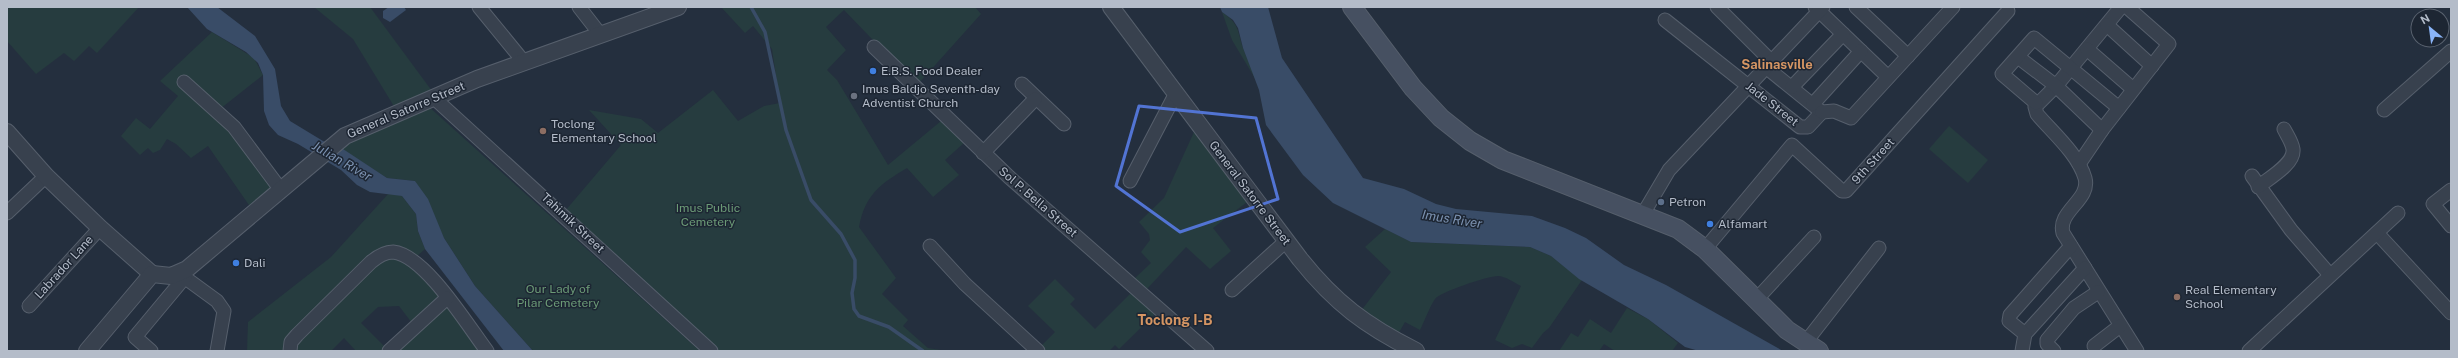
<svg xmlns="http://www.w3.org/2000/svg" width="2458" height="358" viewBox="0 0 2458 358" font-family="'Public Sans',sans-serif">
	<rect width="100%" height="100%" fill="#242f3e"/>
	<g fill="#263c3f">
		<path d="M7,7H139L97,53L89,46L74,61L64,53L36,74L7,41Z"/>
		<path d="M314,7H370L432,91L395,108L353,39Z"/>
		<path d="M721,7H975L981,14L919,83L870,37L844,10L826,27L846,50L827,70L837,80L888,165L941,121L965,142L945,160L959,175L933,197L907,168C880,184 865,195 859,227L896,278L882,294L908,320L903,326L928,348L947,351H714L565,211L621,145L589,110L641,119L658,133L713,90L738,121L764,106L780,103L772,49L753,26L745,33Z"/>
		<path d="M1222,12C1240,25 1237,30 1243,48C1247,59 1252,69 1256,80L1232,40Z"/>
		<path d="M212,32L254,58L263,75L215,113L275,186L251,208L208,146L191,158L176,144L167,139L160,150L153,153L148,148L140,155L121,136L136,118L150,129L178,96L160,81Z"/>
		<path d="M428,106L700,351H533L475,286L444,238L415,181L387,178L338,147Z"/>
		<path d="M1949,126L1988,160L1968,183L1929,149Z"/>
		<path d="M1194,132L1247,202L1213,228L1231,251L1210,269L1186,247L1146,290L1134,279L1151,263L1141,252L1150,240L1149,234L1139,222L1164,198Z"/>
		<path d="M389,193L402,196L416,214L418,231L425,249L415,258L383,250L287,351H247L248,322L331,257Z"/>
		<path d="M1385,229L1411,242L1530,247L1551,256L1582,280L1549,328L1543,333L1532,348L1522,344L1512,348L1495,340L1521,286C1515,283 1505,276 1498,276C1488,276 1440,292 1435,299C1429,308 1425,320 1420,330L1405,322L1397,336L1360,312L1391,272L1365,247Z"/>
		<path d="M387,257C413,257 426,278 441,296L412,323L399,306L378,307L361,323L385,347L381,351H356L344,338L331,351H296L295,343L375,265Z"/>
		<path d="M1055,279L1075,299L1070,304L1095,329L1132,292L1155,314L1119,349L1115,345L1109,351H1043L1040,347L1055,332L1028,306Z"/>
		<path d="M446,303L478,351H396Z"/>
		<path d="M1627,308L1648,319L1678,343L1672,351H1615L1604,344L1599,351H1559L1571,333L1578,337L1590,319L1611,333Z"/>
	</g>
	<g fill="#394c67">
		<path d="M187,7H217L255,36L275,69L281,106L290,121L323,141L343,149L387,178L415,181L428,199L444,238L475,286L533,351H504L425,249L418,231L416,214L402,196L370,192L357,185L341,170L298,144L278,135L269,125L264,111L263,75L258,63L246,52L207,29Z"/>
		<path d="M389,7H404L406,10L390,22L383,18V11Z"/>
		<path d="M1220,7H1268L1282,58L1363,178L1404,189L1436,204L1456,209L1532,216L1565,228L1586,238L1624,265L1666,285L1783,351H1699L1685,347L1648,319L1579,279L1551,256L1530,247L1411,242L1333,203L1303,175L1266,125L1259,90L1243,48L1238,28L1233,20L1222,12Z"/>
	</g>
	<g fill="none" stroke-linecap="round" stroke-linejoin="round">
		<path stroke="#394c67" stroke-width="3.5" d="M751,7L765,32L786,130L811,200L841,234L855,260V278L852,293L854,309L859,316L889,327L923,351"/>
		<g stroke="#565f6c" stroke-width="15">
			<g id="minor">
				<path d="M479,7L524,62"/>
				<path d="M579,7L600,34"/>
				<path d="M1717,7L1772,62"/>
				<path d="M1815,7L1888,77"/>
				<path d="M1856,7L1908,56"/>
				<path d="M2121,7L2056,86L2035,107L2037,114C2053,133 2078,154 2085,178C2091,200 2057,211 2063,233L2137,351"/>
				<path d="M1665,20L1800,127H1808L1822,112"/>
				<path d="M2107,25L2152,66"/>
				<path d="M874,47L1009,177L1207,351"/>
				<path d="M2087,49L2133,89"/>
				<path d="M2018,57L2056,86L2102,130"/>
				<path d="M1767,68L1819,110"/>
				<path d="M184,82L234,127L281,190"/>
				<path d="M1022,84L1064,124"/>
				<path d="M1792,87L1843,34"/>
				<path d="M433,97L711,351"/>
				<path d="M2036,103L2002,74L2034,38L2119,108"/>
				<path d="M1813,104L1861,51"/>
				<path d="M2384,110L2451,51"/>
				<path d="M1822,112L1834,111L1851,118L1953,7"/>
				<path d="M983,153L1035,99"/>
				<path d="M2079,164L2102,130L2169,44L2127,7"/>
				<path d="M2252,176L2291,230L2330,275"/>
				<path d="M1130,181L1176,93"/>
				<path d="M2258,187C2269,178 2295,164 2293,149C2292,142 2287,135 2284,129"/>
				<path d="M2451,190L2433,204L2451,226"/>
				<path d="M7,213L46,176"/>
				<path d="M1643,214L1669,170L1823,7"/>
				<path d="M2377,233L2451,313"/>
				<path d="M930,246L965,284L1038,351"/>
				<path d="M1705,249L1792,145L1842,191H1846L2008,11"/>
				<path d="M180,274L217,301L224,311L217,351"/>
				<path d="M1232,290L1286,241"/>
				<path d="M1755,301L1814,237"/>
				<path d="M29,306L100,228"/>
				<path d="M2025,334L2085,268"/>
				<path d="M1805,343L1879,248"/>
				<path d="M2094,346L2120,326"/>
				<path d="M151,351L135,337L185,277"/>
				<path d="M290,351L291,342L297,335L371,262C377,257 384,252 393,252C425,255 468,326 487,351"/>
				<path d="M389,351L447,298"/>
				<path d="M2022,351L2025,334L2009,321L2010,315L2071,246"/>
				<path d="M2054,351L2047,344V340L2074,308L2098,292"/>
				<path d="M2249,351L2398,213"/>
			</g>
		</g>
		<g stroke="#565f6c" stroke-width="18">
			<g id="tertiary">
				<path d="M1111,7L1300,259C1335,303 1366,326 1416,351"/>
				<path d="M7,132L46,176L100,228L152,274"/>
				<path d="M87,351L152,274L171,276L187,269L345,136L477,79L678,7"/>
			</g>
		</g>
		<g stroke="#565f6c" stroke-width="20">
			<path id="secondary" d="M1352,7L1413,88L1441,118L1470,141L1503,160L1678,229L1705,249L1787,330L1819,351"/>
		</g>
		<use href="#minor" stroke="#38414e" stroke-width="13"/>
		<use href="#tertiary" stroke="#38414e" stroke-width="16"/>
		<use href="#secondary" stroke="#465061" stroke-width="18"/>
	</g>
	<path fill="none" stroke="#5274d3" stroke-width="3" stroke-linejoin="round" d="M1139,106L1256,118L1278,199L1180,232L1116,186Z"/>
	<g fill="#3f7fe0" stroke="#1d2633" stroke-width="1.5">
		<circle cx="873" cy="71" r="4"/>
		<circle cx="1710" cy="224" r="4"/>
		<circle cx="236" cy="263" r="4"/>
	</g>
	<circle fill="#6b7280" stroke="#1d2633" stroke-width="1.5" cx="854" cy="96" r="4"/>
	<g fill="#8d6e63" stroke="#1d2633" stroke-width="1.5">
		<circle cx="543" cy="131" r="4"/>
		<circle cx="2177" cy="297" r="4"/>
	</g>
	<circle fill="#5c6f8a" stroke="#1d2633" stroke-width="1.5" cx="1661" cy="202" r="4"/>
	<g text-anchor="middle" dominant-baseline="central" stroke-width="3" stroke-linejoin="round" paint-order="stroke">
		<g font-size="12" fill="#b4bcc9" stroke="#1d2633" text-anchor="start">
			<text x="881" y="71">E.B.S. Food Dealer</text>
			<text x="862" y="89">Imus Baldjo Seventh-day<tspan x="862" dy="14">Adventist Church</tspan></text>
			<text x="551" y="124">Toclong<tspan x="551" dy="14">Elementary School</tspan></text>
			<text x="1669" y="202">Petron</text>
			<text x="1718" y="224">Alfamart</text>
			<text x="244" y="263">Dali</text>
			<text x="2185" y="290">Real Elementary<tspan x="2185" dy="14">School</tspan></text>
		</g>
		<g font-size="12" fill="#b4bcc9" stroke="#1d2633">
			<text transform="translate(1772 104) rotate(38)">Jade Street</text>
			<text transform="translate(406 110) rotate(-23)">General Satorre Street</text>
			<text transform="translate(1873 161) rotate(-48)">9th Street</text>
			<text transform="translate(1250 193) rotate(53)">General Satorre Street</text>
			<text transform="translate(1038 202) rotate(41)">Sol P. Bella Street</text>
			<text transform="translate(573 223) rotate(43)">Tahimik Street</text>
			<text transform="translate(64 267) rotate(-48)">Labrador Lane</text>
		</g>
		<g font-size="12" fill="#6b9a76" stroke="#1d2633">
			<text x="708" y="208">Imus Public<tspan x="708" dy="14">Cemetery</tspan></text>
			<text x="558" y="289">Our Lady of<tspan x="558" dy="14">Pilar Cemetery</tspan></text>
		</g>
		<g font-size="13" font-weight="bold" fill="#d59563" stroke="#1d2633">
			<text x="1777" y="64">Salinasville</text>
		</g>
		<g font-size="13" font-style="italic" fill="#7c92b1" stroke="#1d2633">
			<text transform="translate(342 161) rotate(30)">Julian River</text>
			<text transform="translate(1452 219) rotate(9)">Imus River</text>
		</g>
		<g font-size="14" font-weight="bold" fill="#d59563" stroke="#1d2633">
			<text x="1175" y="320">Toclong I-B</text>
		</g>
	</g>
	<rect width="2458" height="358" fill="none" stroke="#b4bcc9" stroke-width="16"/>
	<g transform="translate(2430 28) rotate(331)"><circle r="19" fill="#1d2633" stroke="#59626f"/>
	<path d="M0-3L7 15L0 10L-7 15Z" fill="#8ab4f8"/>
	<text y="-6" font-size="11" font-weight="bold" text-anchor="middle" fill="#b4bcc9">N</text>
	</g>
</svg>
